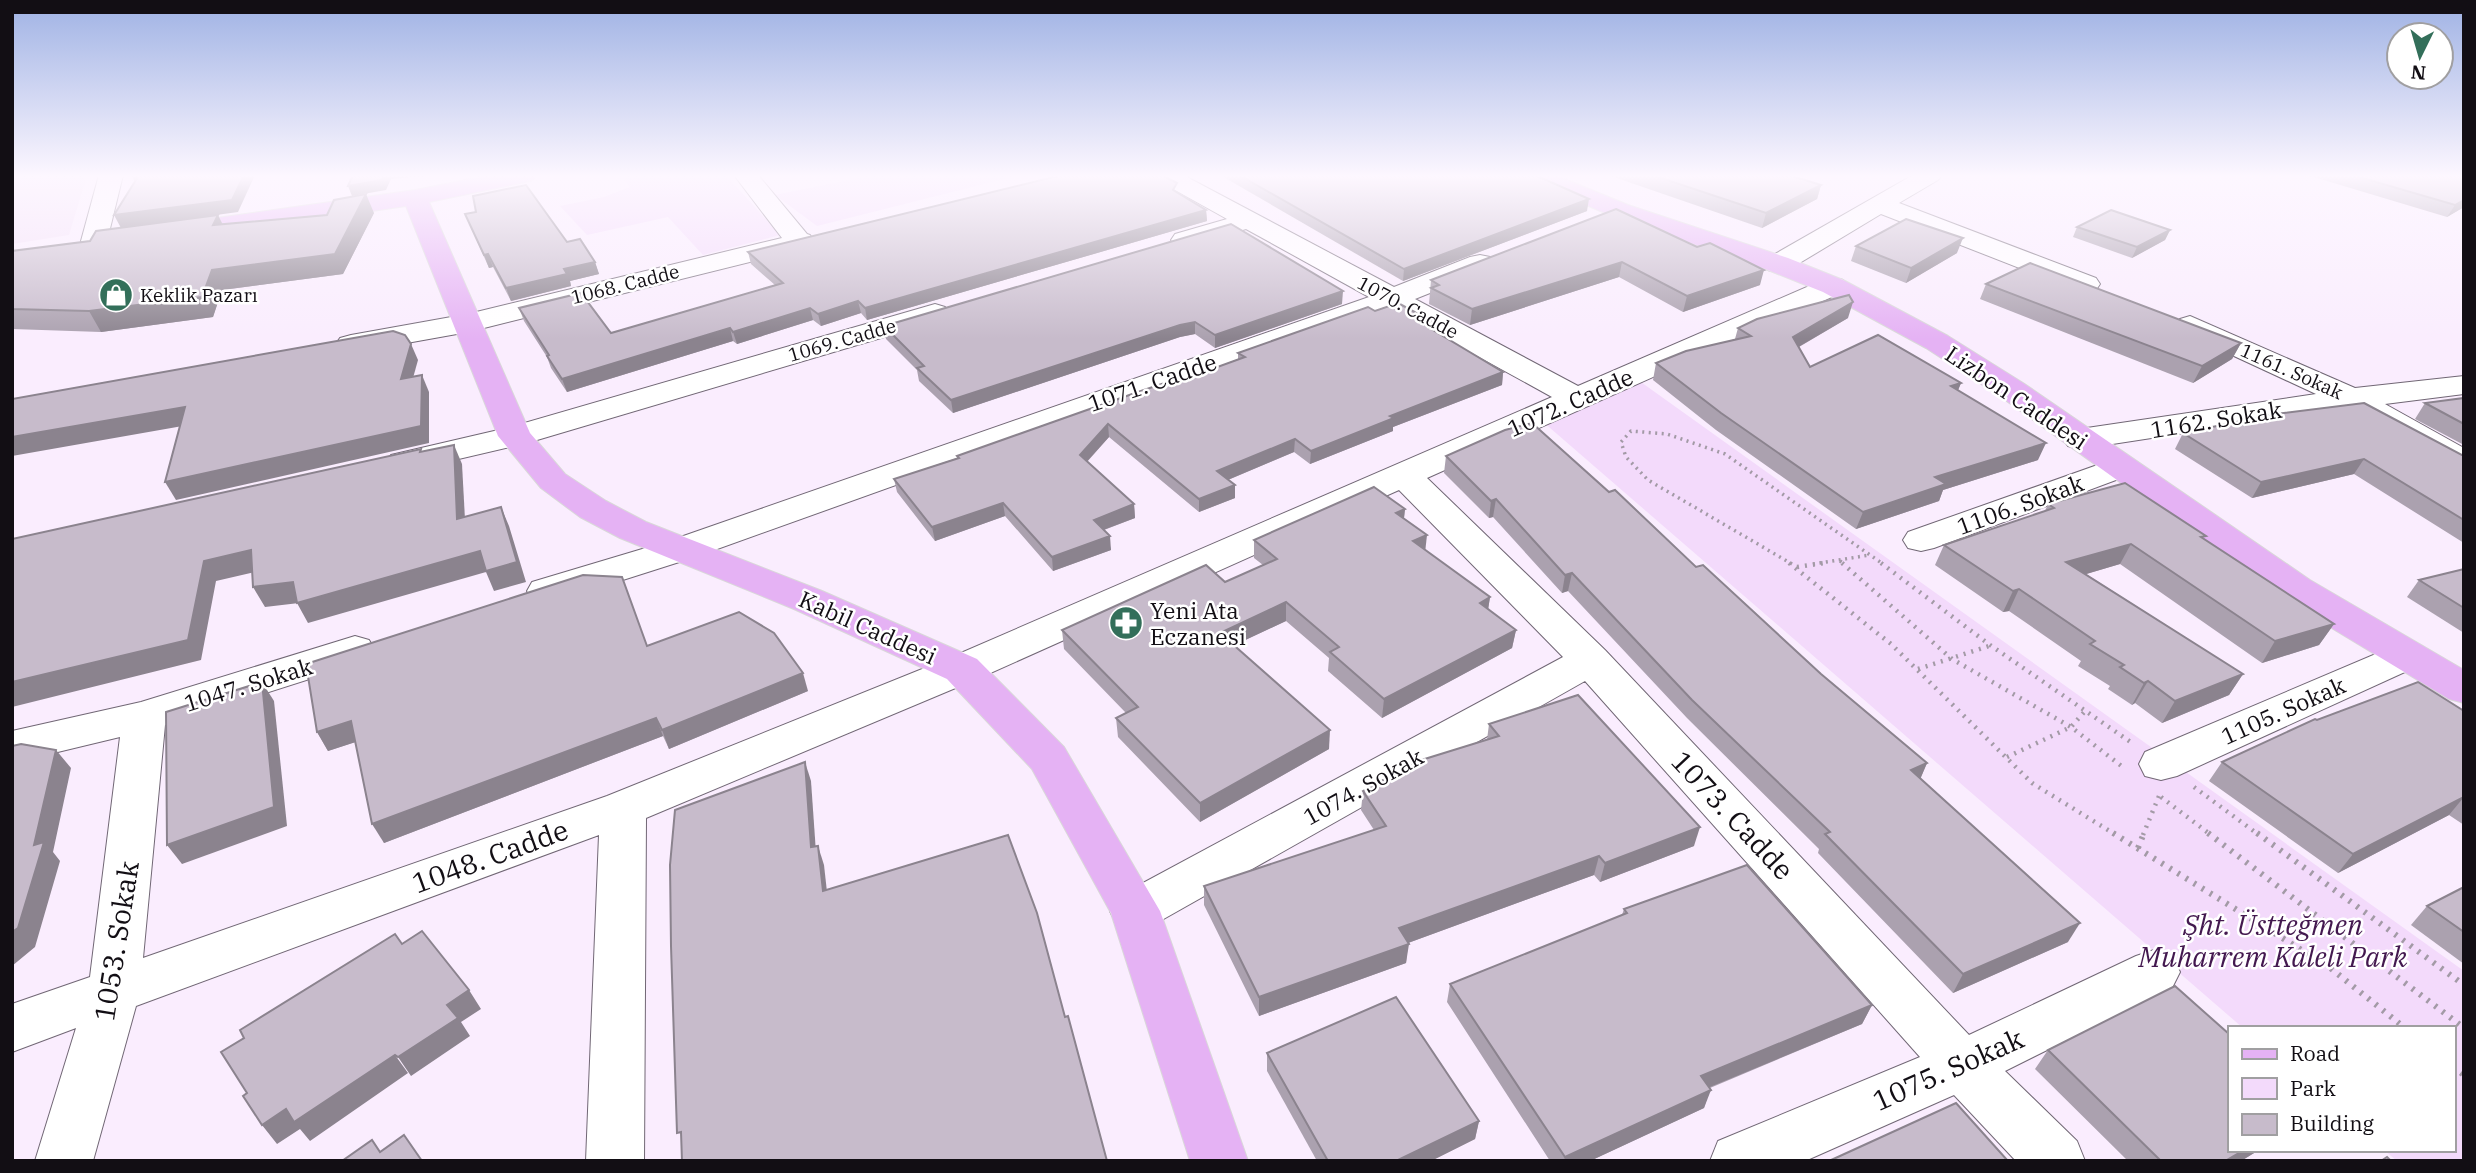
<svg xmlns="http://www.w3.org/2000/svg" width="2476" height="1173" viewBox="0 0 2476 1173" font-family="'IBM Plex Serif',serif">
	<rect width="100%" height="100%" fill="#faedfe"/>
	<path fill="#f3e1f8" d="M12,175H87L69,235L12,244Z"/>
	<g fill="#f3dafb">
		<path d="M621,175H726L780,235L703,255L668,217L587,235L560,206L604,197L630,187Z"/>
		<path d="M873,175H1020L817,226L775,195Z"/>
		<path d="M1638,380L2464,971V1161H2397L2384,1150H2453V1028H2243L1542,421Z"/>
	</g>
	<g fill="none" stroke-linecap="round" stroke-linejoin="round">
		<g stroke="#716775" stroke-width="2">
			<g id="minor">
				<path d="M99,175H123L107,241L103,247L94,249L85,247L81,241Z"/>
				<path d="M734,175H758L807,234L810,235L814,241L810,247L468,332L351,353L340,350L336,344L340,338L351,335L468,314L782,238Z"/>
				<path d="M1153,175H1183L1394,287L1470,257L1480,255L1490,257L1494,263L1490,269L1415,299L1578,386L1823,280L1833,278L1843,280L1847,286L1843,292L1427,478L1605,650L1969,1035L2136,956L2154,950L2172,956L2180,972L2172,988L2005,1071L2077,1141L2085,1161H2016L1954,1095L1805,1161H1710L1718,1141L1920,1057L1585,681L1153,925L1135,931L1117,925L1110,911L1117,897L1563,657L1399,490L977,679L646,818L644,1161H586L599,835L136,1006L93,1161H35L76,1028L12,1052V1004L90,977L120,737L12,763V731L141,702L355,636L369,640L375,650L369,660L165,725L143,958L607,796L947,659L1552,397L1390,308L695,557L560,600L546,603L532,600L527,591L532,582L669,541L1369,297L1246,229L1184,248L1175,246L1171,240L1175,234L1227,219L1157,180Z"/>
				<path d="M1913,175H1942L1938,180L1899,203L2096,278L2100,284L2096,290L2086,292L2076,290L1881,214L1788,270L1778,272L1768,270L1764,264L1768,258Z"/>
				<path d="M935,304L945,307L949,313L945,319L527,443L403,472L391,469L386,462L391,455L507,428Z"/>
				<path d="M2190,316L2355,388L2464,376V394L2385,404L2464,448V472L2452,469L2346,408L2080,449L2068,446L2063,439L2068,432L2080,429L2316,394L2180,331L2175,325L2180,319Z"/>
				<path d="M2120,457L2132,460L2137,467L2132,474L1934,548L1921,551L1908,548L1903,540L1908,532Z"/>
				<path d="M2404,642L2418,646L2424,656L2418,666L2177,776L2161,780L2145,776L2139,764L2145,752Z"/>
			</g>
		</g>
		<g stroke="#d9d8d9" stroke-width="2">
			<g id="major">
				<path d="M490,175H537L533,180L525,182L429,202L530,433L565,474L606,501L646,522L822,591L977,659L1064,747L1160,911L1248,1161H1190L1111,913L1032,769L947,679L794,609L620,538L580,517L541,488L498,436L406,206L195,237L186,235L182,229L186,223L195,221L415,190Z"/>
				<path d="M1523,175H1555L1628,205L1788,258L1843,280L1948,336L2023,383L2310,580L2464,670V703L2449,699L2282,598L2001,397L1926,348L1823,292L1768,270L1610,215L1527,180Z"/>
			</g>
		</g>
		<g stroke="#a39aa6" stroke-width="3.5" stroke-dasharray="2 4.5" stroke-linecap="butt">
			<path d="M1840,561L1844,564"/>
			<path d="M1792,564L1648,480L1626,457L1621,442L1631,431L1667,434L1725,454L1883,564"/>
			<path d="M1813,564L1870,555"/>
		</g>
		<g stroke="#a39aa6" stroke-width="4.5" stroke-dasharray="2 6" stroke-linecap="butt">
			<path d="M1789,563L1891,644L2032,783L2116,835"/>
			<path d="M1842,563L1952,659L2071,727L2124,768"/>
			<path d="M1881,563L1990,645L2132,743"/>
			<path d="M1797,567L1824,563"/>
			<path d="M1918,669L1989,646"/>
			<path d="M2007,757L2071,727L2086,710"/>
			<path d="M2194,787L2259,835"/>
			<path d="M2161,797L2211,835"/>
			<path d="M2143,835L2159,796"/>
		</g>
		<g stroke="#a39aa6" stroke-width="6" stroke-dasharray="2.5 7" stroke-linecap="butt">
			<path d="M2113,833L2329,967L2405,1028"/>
			<path d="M2208,833L2464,1028"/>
			<path d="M2257,833L2464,985"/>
			<path d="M2138,848L2144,833"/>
			<path d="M2453,1067L2464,1075"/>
		</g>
		<use href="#minor" fill="#fff" fill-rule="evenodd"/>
		<use href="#major" fill="#e5b2f4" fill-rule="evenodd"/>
	</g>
	<g fill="#aba1af">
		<path d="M1220,175H1510L1587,211L1403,281Z"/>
		<path d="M1608,175H1789L1821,185L1817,199L1762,228Z"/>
		<path d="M2307,175H2464V207L2447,217Z"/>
		<path d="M1177,192L1206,210L1207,221L867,320L861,313L821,326L813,320L737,344L733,341L567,392L551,368L547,357L524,321L519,308L611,333L775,285L751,264L748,252Z"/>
		<path d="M1616,209L1760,285L1683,312L1619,277L1470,325L1429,304L1431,280Z"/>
		<path d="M374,213L343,274L222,290L213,317L101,332L12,329V251L223,225Z"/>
		<path d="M465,214L567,242L595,262L599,274L570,281L571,286L511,301L493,267L489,268Z"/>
		<path d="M2077,227L2170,230L2165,240L2132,258L2073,237Z"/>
		<path d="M1856,246L1957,253L1906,283L1851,261Z"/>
		<path d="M1986,284L2241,343L2232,359L2193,383L1980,299Z"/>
		<path d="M1342,304L1215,348L1195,334L1180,337L953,413L919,381L917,370L886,339L884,326Z"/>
		<path d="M1375,311L1437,324L1436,332L1503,372L1502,385L1393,427V431L1310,464L1294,452L1228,480L1235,485V498L1199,512L1109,437L1087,462L1134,504L1135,518L1104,530L1111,550L1053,571L1005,516L935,541L897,492L894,479L957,458V456L1179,381L1238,359V353Z"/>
		<path d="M1848,318L1799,347L1810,367L1961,383L1958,390L2038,460L1943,490L1939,501L1856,529L1716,430L1653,380L1656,363L1735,339L1738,328Z"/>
		<path d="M2464,398V445L2415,419L2425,403Z"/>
		<path d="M2183,433L2464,456V543L2354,474L2252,498L2175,449Z"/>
		<path d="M1446,456L1609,492L1821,674L1927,763L1920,779L2068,942L1953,993L1818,853L1819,849L1687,718L1568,591L1562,593L1493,517L1489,518L1444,473Z"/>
		<path d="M2048,504L2204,539L2334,624L2319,645L2262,663L2120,564L2086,574L2243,674L2229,695L2162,723L2135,703L2132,705L2108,689L2110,686L2078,666L2081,661L2009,611L2003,612L1935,565L1944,545L2045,511Z"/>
		<path d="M1405,509L1404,518L1425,550L1490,597L1488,610L1516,630L1512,648L1382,718L1328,671L1329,658L1286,621L1234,645L1329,749L1200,822L1118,737L1116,718L1126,713L1064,649L1062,630L1225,582L1263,565L1254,558V540Z"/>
		<path d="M2464,569V633L2407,597L2419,580Z"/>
		<path d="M647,646L808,691L669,749L663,736L384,843L355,742L328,751L317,732Z"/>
		<path d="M2464,711V825L2449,815L2338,873L2209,781L2222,762L2317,720Z"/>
		<path d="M1489,724L1694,846L1600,882L1594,875L1408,943L1406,963L1259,1016L1204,905V886L1374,830L1361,810L1363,791L1407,772V767L1487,740Z"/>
		<path d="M2464,887V964L2411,925L2427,906Z"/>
		<path d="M1624,909L1872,1005L1862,1024L1710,1088L1704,1108L1590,1161H1550L1447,1002L1450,984L1622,915Z"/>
		<path d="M2048,1050L2229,1150H2259L2241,1161H2128L2035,1069Z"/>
		<path d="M1267,1053L1479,1121L1475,1139L1431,1161H1317L1267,1071Z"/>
	</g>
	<g fill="#8b838e">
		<path d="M131,175H140L138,187Z"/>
		<path d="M244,175H255L238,212L121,228L114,215Z"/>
		<path d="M384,175H434L391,179L386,190L352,196L348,186Z"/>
		<path d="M1821,185L1817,199L1762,228L1766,213Z"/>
		<path d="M366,194L374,213L343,274L222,290L213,317L101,332L89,311L212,270L335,254Z"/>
		<path d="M1589,199L1587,211L1403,281L1404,269Z"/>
		<path d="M2464,200V207L2447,217L2455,205Z"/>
		<path d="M1206,210L1207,221L867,320L865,308Z"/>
		<path d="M218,215L228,235L213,225Z"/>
		<path d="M2170,230L2165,240L2132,258L2137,247Z"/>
		<path d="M1963,238L1957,253L1906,283L1911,268Z"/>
		<path d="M488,254L493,267L489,268L484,255Z"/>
		<path d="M595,262L599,274L570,281L571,286L511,301L506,288L564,269Z"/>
		<path d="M1622,262L1619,277L1470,325L1472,309Z"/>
		<path d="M1764,270L1760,285L1683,312L1687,296Z"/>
		<path d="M1343,291L1342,304L1215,348V335Z"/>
		<path d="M858,301L861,313L821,326L818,314Z"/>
		<path d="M1853,302L1848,318L1788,353L1793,337Z"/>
		<path d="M810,308L813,320L737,344L733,332Z"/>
		<path d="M1195,322V334L1180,337L953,413L951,400L1180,325Z"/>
		<path d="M1437,324L1436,336L1428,327Z"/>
		<path d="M730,328L733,341L567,392L562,379Z"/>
		<path d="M2241,343L2232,359L2193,383L2202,366Z"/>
		<path d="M411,344L418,360L408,396L401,379Z"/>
		<path d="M1503,372L1502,385L1393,427V431L1310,464L1311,451L1390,416Z"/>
		<path d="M422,375L429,392V443L176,500L165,482Z"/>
		<path d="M1961,383L1954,400L1951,386Z"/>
		<path d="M185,407L194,424L12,456V437Z"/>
		<path d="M1108,424L1109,437L1081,468L1080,455Z"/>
		<path d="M1295,439L1294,452L1218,484L1217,471Z"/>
		<path d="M2046,443L2038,460L1943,490L1939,501L1856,529L1863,512L1935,477Z"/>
		<path d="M454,445L462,464L466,538L457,519Z"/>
		<path d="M2364,459L2354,474L2252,498L2261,482Z"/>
		<path d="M1235,485V498L1199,512V499Z"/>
		<path d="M1496,499L1493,517L1489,518L1491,501Z"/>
		<path d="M1003,503L1005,516L935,541L932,527Z"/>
		<path d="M1134,504L1135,518L1095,533L1094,520Z"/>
		<path d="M501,507L509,526L526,582L494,591L486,572L308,623L297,603H299L265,607L253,587Z"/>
		<path d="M1405,509L1403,526L1396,513Z"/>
		<path d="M1427,535L1425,553L1413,541Z"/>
		<path d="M1110,536L1111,550L1053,571L1052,557Z"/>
		<path d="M2131,544L2120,564L2056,583L2066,562Z"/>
		<path d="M251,550L263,570L216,581L201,660L12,707V682L204,561Z"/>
		<path d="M1572,573L1568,591L1562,593L1565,575Z"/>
		<path d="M2019,589L2009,611L2003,612L2013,591Z"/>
		<path d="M1490,597L1487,616L1480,603Z"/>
		<path d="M1286,602V621L1220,652V633Z"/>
		<path d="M2334,624L2319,645L2262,663L2275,641Z"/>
		<path d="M1516,630L1512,648L1382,718L1384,699Z"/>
		<path d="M803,673L808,691L669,749L662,730Z"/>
		<path d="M2243,674L2229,695L2162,723L2175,701Z"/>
		<path d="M2148,681L2135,703L2132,705L2144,683Z"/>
		<path d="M262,682L274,701L287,826L182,864L167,845Z"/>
		<path d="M656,718L663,736L384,843L372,824Z"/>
		<path d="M351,721L362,740L328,751L317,732Z"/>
		<path d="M1330,730L1329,749L1200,822V803Z"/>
		<path d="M56,750L71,768L53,852L60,861L35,947L12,966V932Z"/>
		<path d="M805,762L811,781L817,867L811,847Z"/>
		<path d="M1927,763L1919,782L1911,770Z"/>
		<path d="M2464,797L2449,815L2338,873L2353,854Z"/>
		<path d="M1700,827L1694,846L1600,882L1605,863Z"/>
		<path d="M818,846L824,865L829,910L823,891Z"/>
		<path d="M1599,856L1594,875L1397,947L1399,928Z"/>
		<path d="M2080,923L2068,942L1953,993L1963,974Z"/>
		<path d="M1409,944L1406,963L1259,1016V997Z"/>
		<path d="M469,990L481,1009L461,1022L470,1036L411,1076L398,1057L447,1005Z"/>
		<path d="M1872,1005L1862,1024L1693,1094L1701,1076Z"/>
		<path d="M395,1055L408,1073L310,1141L300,1129L277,1144L262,1125L286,1109Z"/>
		<path d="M1711,1090L1704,1108L1590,1161H1564L1565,1157Z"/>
		<path d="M1479,1121L1475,1139L1431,1161H1396Z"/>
		<path d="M2244,1150H2259L2241,1161H2225Z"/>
	</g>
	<g fill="#c7bbcb" stroke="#8b838e" stroke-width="2">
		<path d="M139,175H244L232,200L114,215Z"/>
		<path d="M353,175H384L382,180L348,186Z"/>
		<path d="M1062,175H1162L1177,183L1173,190L1206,210L865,308L858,301L818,314L810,308L733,332L730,328L562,379L547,356L549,355L519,308L581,293L611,333L783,283L748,252Z"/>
		<path d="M1239,175H1510L1513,176L1517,175H1535L1589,199L1404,269Z"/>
		<path d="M1652,175H1789L1821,185L1766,213Z"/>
		<path d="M2352,175H2464V200L2455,205Z"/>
		<path d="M526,185L567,242L580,239L595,262L564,269L567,274L506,288L488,254L484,255L465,214L476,212L473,196Z"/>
		<path d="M366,194L335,254L212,270L202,297L89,311L12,309V251L90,241L96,231L218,215L213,225L327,215L334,200Z"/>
		<path d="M1616,209L1697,247L1710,243L1764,270L1687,296L1622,262L1472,309L1431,288L1439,285L1431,280Z"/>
		<path d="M2111,210L2170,230L2137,247L2077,227Z"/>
		<path d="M1906,219L1963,238L1911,268L1856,246Z"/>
		<path d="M1231,224L1343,291L1215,335L1195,322L1180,325L951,400L917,368L924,366L884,326Z"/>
		<path d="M2030,263L2241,343L2202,366L1986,284Z"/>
		<path d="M1849,295L1853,302L1793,337L1810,367L1878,335L1961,383L1951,386L2046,443L1935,477L1946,484L1863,512L1721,413L1656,363L1686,351L1751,336L1738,328L1757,319Z"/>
		<path d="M1398,303L1437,324L1428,327L1503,372L1390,416L1394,418L1311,451L1295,439L1217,471L1235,485L1199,499L1108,424L1080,455L1134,504L1094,520L1110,536L1052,557L1003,503L932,527L894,479L959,458L957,456L1135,393L1176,379L1179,381L1245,357L1238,353L1368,307L1375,311Z"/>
		<path d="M393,331L405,335L411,344L401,379L422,375L421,426L165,482L185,407L12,437V399Z"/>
		<path d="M2464,398V424L2425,403Z"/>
		<path d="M2364,403L2464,456V520L2364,459L2261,482L2183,433L2275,414Z"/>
		<path d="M1532,423L1609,492L1615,490L1696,567L1703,565L1821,674L1927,763L1911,770L2080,923L1963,974L1825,834L1830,832L1692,700L1572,573L1565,575L1496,499L1491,501L1446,456L1505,430Z"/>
		<path d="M454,445L457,519L501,507L517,562L486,571L480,551L297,603L293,582L253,587L251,550L204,561L188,640L12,682V539L421,449L420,452Z"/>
		<path d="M2125,483L2206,536L2201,537L2334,624L2275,641L2131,544L2066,562L2243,674L2175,701L2148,681L2144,683L2120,667L2124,665L2090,644L2095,641L2019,589L2013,591L1944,545L2054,508L2048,504Z"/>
		<path d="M1374,487L1405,509L1396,513L1427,535L1413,541L1490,597L1480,603L1516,630L1384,699L1330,652L1339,647L1286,602L1220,633L1330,730L1200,803L1116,718L1138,707L1062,630L1206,565L1225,582L1277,559L1254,540Z"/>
		<path d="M2464,569V608L2419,580Z"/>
		<path d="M583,575L622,577L647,646L739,612L774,633L803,673L662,730L656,718L372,824L351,721L317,732L306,664Z"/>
		<path d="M262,682L274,807L167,845L166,712Z"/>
		<path d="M2418,682L2464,711V797L2353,854L2222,762L2315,719L2317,720Z"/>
		<path d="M1578,695L1700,827L1605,863L1599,856L1399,928L1409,944L1259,997L1204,886L1386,826L1363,791L1383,780L1411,771L1407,767L1415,762L1499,736L1489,724Z"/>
		<path d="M21,744L56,750L34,845L44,842L18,928L12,932V746Z"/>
		<path d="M805,762L811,847L818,846L823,891L1008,835L1037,913L1065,1017L1068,1016L1107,1161H682L681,1132L677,1133L671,946L670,865L675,810Z"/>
		<path d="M1747,865L1872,1005L1701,1076L1711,1090L1565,1157L1450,984L1627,913L1624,909Z"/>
		<path d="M2464,887V932L2427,906Z"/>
		<path d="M422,931L469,990L447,1005L458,1018L398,1057L395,1055L294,1122L286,1109L262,1125L243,1096L247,1093L221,1052L244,1038L240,1030L395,934L402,944Z"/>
		<path d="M2175,986L2229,1034V1150H2244L2225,1161H2161L2048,1050Z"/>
		<path d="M1396,997L1479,1121L1396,1161H1328L1267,1053Z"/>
		<path d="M1956,1103L2008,1161H1829Z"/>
		<path d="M404,1135L422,1161H342L372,1140L380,1152Z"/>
		<path d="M2387,1157L2391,1161H2381Z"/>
	</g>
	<linearGradient id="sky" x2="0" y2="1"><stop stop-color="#9fb2e4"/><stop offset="0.52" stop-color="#fdf7ff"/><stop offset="1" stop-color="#fdf7ff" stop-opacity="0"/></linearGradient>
	<rect width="2476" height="339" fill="url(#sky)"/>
	<defs>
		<g id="shop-disc" transform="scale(1.75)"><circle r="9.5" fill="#336f5a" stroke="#fff"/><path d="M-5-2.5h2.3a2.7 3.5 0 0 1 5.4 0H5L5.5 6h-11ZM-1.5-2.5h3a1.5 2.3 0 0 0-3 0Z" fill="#fff"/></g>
		<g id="pharmacy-disc" transform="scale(1.75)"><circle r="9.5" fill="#336f5a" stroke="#fff"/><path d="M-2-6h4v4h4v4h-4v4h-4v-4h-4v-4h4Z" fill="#fff"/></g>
	</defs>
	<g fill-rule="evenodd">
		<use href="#shop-disc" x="116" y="295"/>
		<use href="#pharmacy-disc" x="1126" y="623"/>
	</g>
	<g text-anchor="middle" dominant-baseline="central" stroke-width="5" stroke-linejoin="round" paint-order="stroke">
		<g font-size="19" fill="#120e14" stroke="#fff">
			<text transform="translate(625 284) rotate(-14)">1068. Cadde</text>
			<text transform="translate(1408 307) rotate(28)">1070. Cadde</text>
			<text transform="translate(842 340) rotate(-16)">1069. Cadde</text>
			<text transform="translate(2292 371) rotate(24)">1161. Sokak</text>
		</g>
		<g font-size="19" fill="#120e14" stroke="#fff" text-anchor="start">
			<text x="140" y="295">Keklik Pazarı</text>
		</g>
		<g font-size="23" fill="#120e14" stroke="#fff">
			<text transform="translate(1152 382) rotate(-19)">1071. Cadde</text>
			<text transform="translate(2017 397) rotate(34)">Lizbon Caddesi</text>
			<text transform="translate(1570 402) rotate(-24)">1072. Cadde</text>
			<text transform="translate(2216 419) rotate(-9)">1162. Sokak</text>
			<text transform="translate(2020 504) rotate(-20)">1106. Sokak</text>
			<text transform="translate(868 627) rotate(24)">Kabil Caddesi</text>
			<text transform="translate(248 684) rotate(-17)">1047. Sokak</text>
			<text transform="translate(2283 710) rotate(-24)">1105. Sokak</text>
			<text transform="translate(1363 786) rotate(-29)">1074. Sokak</text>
		</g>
		<g font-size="23" fill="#120e14" stroke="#fff" text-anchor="start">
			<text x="1150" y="610">Yeni Ata<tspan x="1150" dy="26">Eczanesi</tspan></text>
		</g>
		<g font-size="28" fill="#120e14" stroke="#fff">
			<text transform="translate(1733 815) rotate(47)">1073. Cadde</text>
			<text transform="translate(490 856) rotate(-20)">1048. Cadde</text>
			<text transform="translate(116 941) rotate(-81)">1053. Sokak</text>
			<text transform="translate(1948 1069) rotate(-24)">1075. Sokak</text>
		</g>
		<g font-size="28" font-style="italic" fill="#43184f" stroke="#fff">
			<text x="2273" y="924">Şht. Üstteğmen<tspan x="2273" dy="32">Muharrem Kaleli Park</tspan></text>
		</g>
	</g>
	<rect width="2476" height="1173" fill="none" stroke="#120e14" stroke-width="28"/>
	<rect x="2228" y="1026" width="228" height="126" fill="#ffffff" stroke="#a09fa1" stroke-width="2"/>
	<rect x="2242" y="1049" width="35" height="10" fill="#e5b2f4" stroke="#a09fa1" stroke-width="2"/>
	<text x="2290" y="1061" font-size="21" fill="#120e14">Road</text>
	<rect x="2242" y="1078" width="35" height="21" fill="#f3dafb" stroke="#a09fa1" stroke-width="2"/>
	<text x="2290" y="1096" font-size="21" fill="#120e14">Park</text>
	<rect x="2242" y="1114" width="35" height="21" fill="#c7bbcb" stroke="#a09fa1" stroke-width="2"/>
	<text x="2290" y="1131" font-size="21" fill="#120e14">Building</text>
	<g transform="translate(2420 56) rotate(185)"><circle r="33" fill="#ffffff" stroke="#a09fa1" stroke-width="2"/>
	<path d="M0-5L12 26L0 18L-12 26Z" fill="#336f5a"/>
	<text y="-10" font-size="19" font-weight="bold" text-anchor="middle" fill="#120e14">N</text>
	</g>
</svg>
